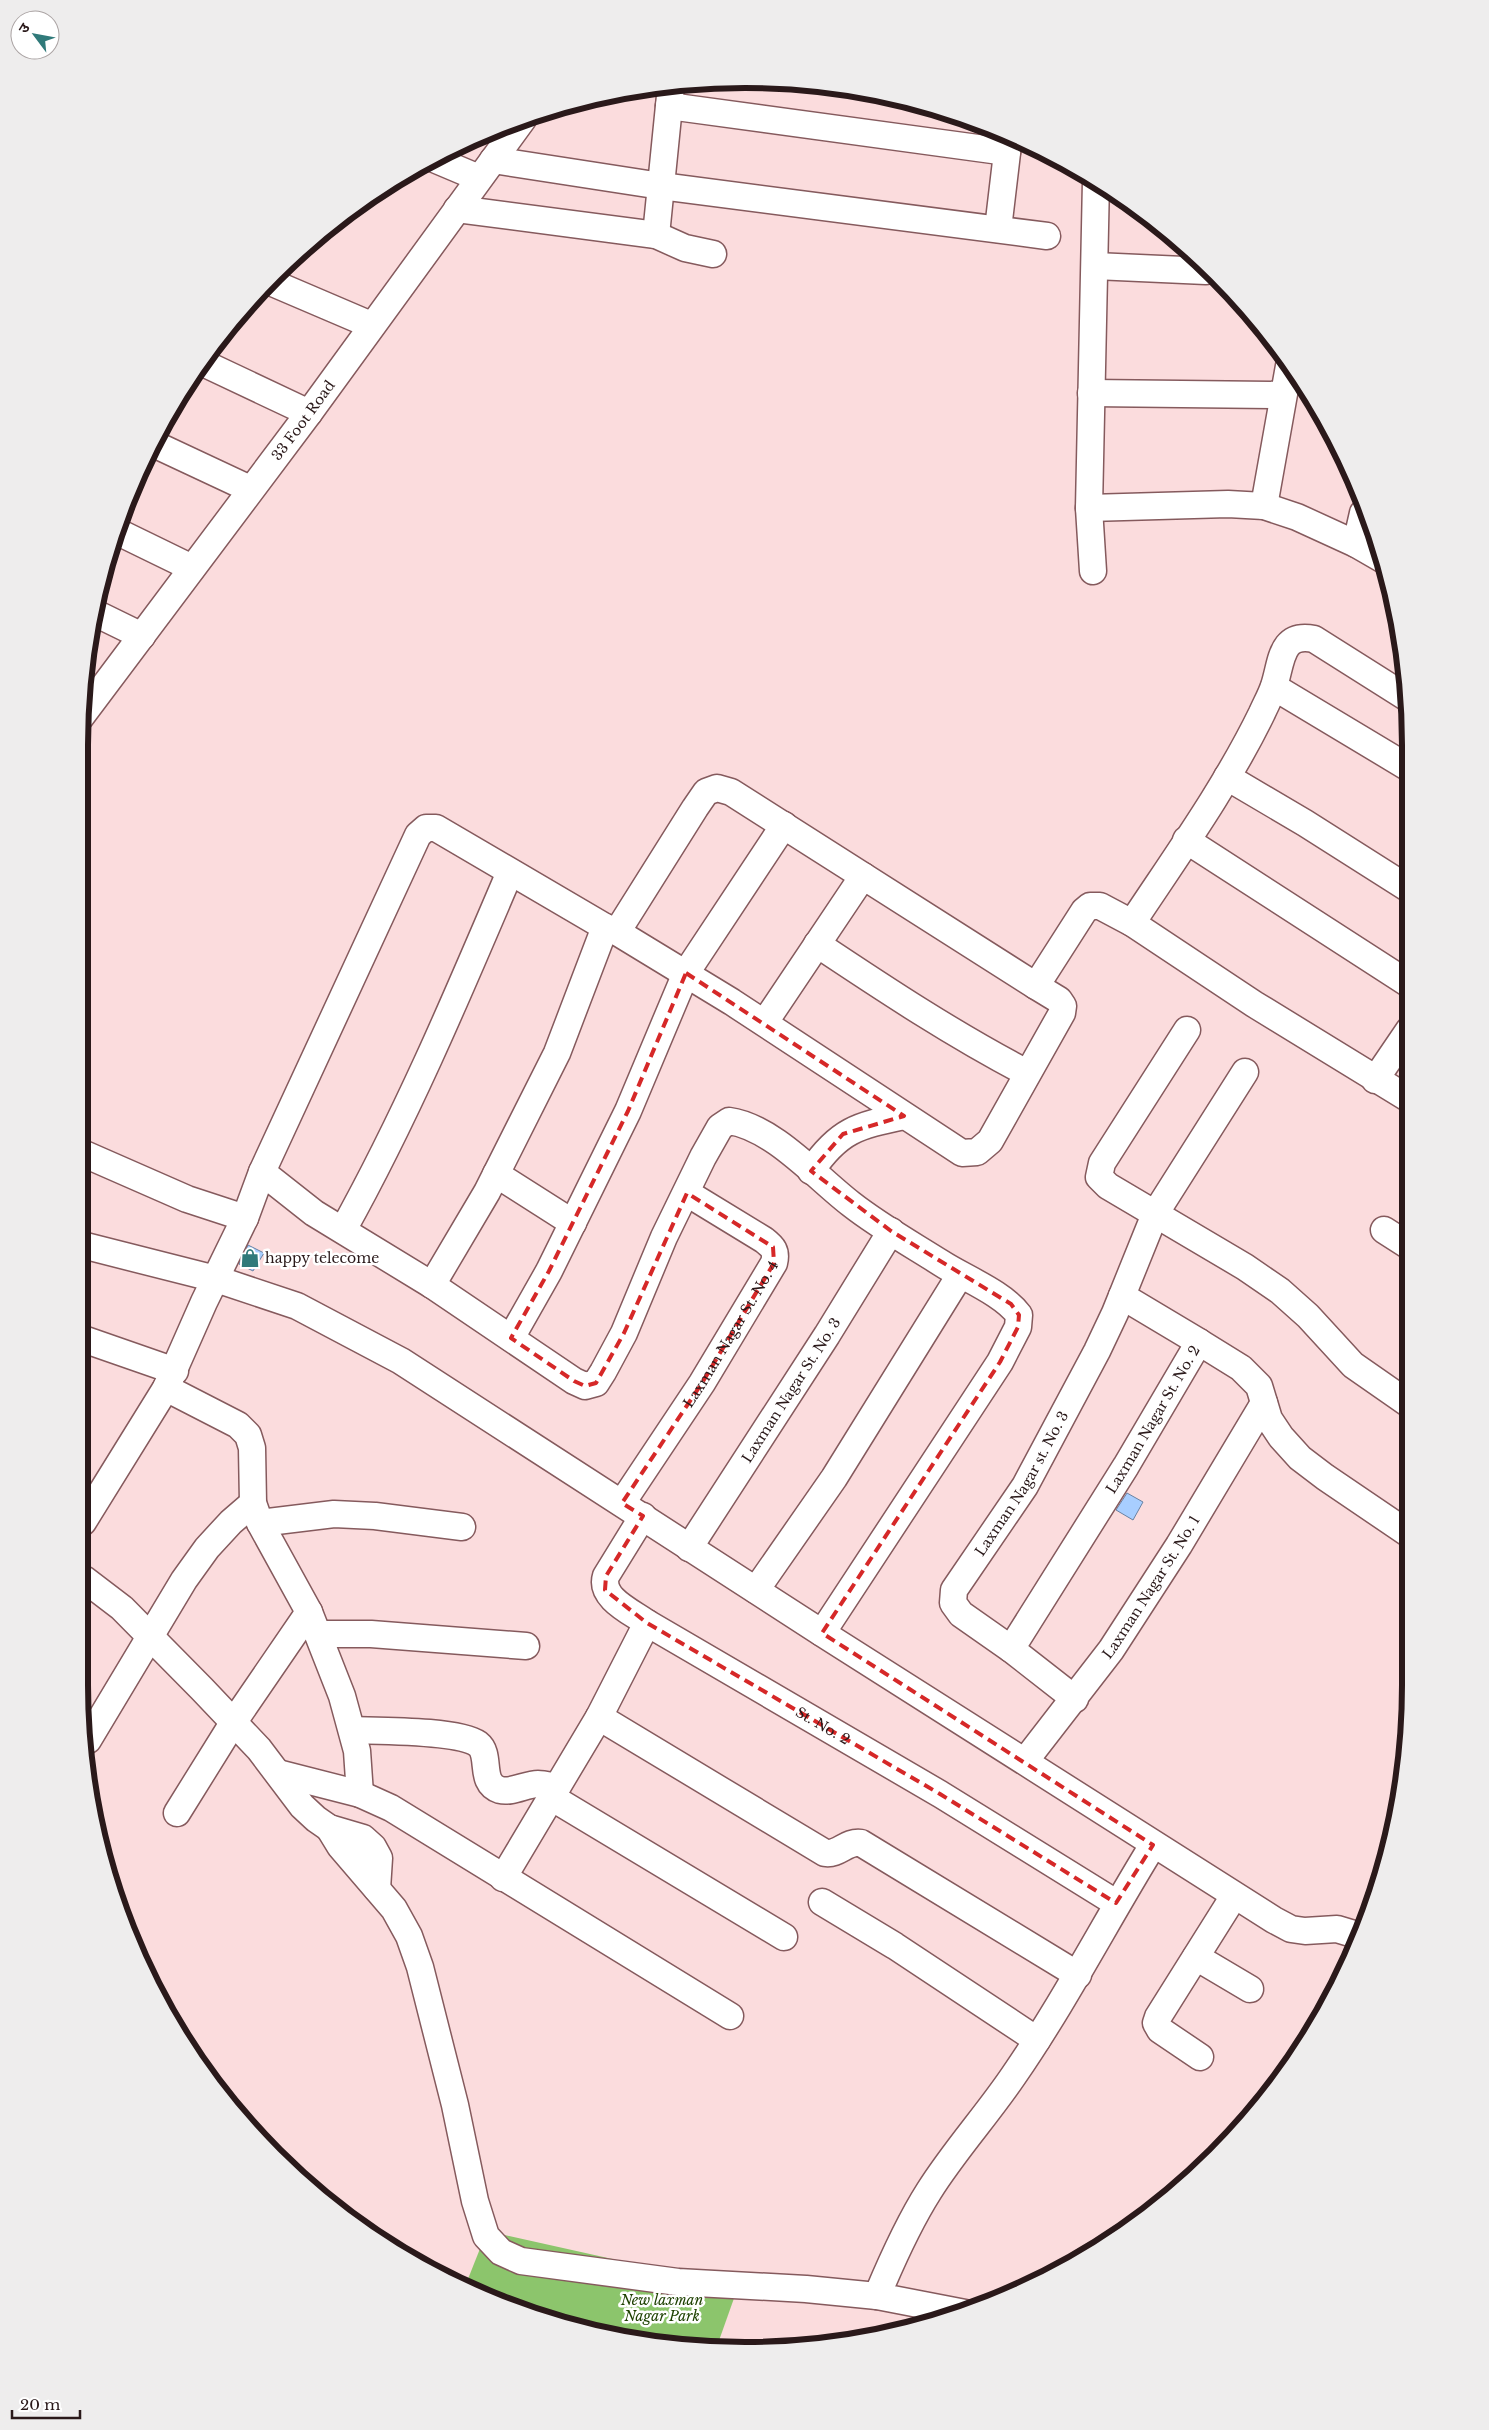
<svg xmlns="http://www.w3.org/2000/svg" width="1489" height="2430" viewBox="0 0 1489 2430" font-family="'Libre Baskerville','Noto Sans Devanagari',serif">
	<rect width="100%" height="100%" fill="#fbdcdd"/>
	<path fill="#8cc56c" d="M487,2231L738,2287L716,2349L657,2346L531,2316L466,2284Z"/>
	<g fill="#a8ceff" stroke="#6982a2">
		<path d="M248,1245L264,1253L253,1271L239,1264Z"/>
		<path d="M1127,1493L1143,1502L1133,1520L1116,1510Z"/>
	</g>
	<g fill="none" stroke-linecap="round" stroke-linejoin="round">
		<g stroke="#855a5d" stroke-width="29">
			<g id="minor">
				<path d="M669,106L1007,152"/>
				<path d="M434,159L479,178"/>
				<path d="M493,160L661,186L1047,236"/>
				<path d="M457,209L656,235L685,248L713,254"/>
				<path d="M998,229L1009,136"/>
				<path d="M656,235L671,86"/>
				<path d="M1095,266L1206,271"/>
				<path d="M268,281L371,325"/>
				<path d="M201,362L309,413"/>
				<path d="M1091,393L1283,395"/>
				<path d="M156,445L250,489"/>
				<path d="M1264,506L1289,366"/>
				<path d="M1089,508L1228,504L1264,506L1297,517L1356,544"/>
				<path d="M1363,513L1356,544L1382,559"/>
				<path d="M114,530L192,568"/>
				<path d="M1093,571L1089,508L1096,181"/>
				<path d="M97,614L142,636"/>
				<path d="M1274,687L1409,768"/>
				<path id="s1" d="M80,718L309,413L523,119"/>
				<path d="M1227,777L1305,823L1409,889"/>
				<path d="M1186,840L1409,984"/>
				<path d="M1132,923C1177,855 1226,787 1262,713C1266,704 1271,695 1274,686C1282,662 1280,632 1314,639L1409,699"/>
				<path d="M617,932L695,808L706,792L717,788L731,792L863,876"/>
				<path d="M817,944C886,990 954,1035 1027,1073"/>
				<path d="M765,1022L863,876L1036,986"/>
				<path d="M1187,1030L1102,1163L1099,1177L1108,1186L1245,1267L1280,1291L1308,1316L1353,1365L1409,1404"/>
				<path d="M1375,1080L1409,1030"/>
				<path d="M82,1153L187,1199L245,1218L204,1302L166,1388L83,1522"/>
				<path d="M811,1171C839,1130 857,1126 904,1116"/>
				<path d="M262,1172L418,835L426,828H436L605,927L617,932L732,1002L962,1153L977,1152L990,1141L1062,1013L1063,1006L1059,1000L1036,986L1084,911L1090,906H1100L1132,923L1254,1004L1409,1099"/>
				<path d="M496,1174L573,1223"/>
				<path d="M245,1218L262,1172L314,1213L432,1285L574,1381L585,1386L596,1383L603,1372L624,1333L664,1237L703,1157L720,1127L729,1121C773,1127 817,1178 851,1204C879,1226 911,1244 941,1263C964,1278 1003,1293 1019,1315L1018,1327L1000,1362L822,1633"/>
				<path d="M343,1230C407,1115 458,994 510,872"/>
				<path d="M1384,1230L1409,1246"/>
				<path d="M82,1245L216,1279L297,1306L401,1361L822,1633L1274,1920L1291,1929L1305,1931L1337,1929L1357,1935"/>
				<path d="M432,1285L487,1192L557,1053L605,927"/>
				<path d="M1122,1296L1199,1342"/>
				<path d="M511,1338L549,1271L628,1111L686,973L784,825"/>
				<path d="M83,1339L175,1371"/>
				<path d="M166,1388L238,1425L248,1435L252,1448L253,1503L260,1523L309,1612L342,1696L357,1751L360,1794"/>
				<path id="s2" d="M622,1503L702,1383L774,1263C777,1251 773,1247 764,1240L687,1193"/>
				<path id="s3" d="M643,1516L606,1576C599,1598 632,1612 647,1623L940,1794L1116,1903"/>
				<path d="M260,1523L334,1514L375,1516L462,1527"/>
				<path id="s4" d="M689,1548L827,1335L891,1231"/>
				<path d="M84,1579L122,1608L202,1689L259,1749L302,1806L316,1819L329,1828L363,1838L373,1847L379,1858L377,1889"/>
				<path d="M756,1590L834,1478L960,1275"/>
				<path d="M318,1634H371L526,1646"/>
				<path id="s5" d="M1011,1649L961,1614L953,1603L954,1590L1025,1486L1097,1351L1115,1313L1155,1214L1245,1072"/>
				<path id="s6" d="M1075,1699L1011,1649L1126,1466L1199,1342L1241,1368L1259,1386L1269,1419L1281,1437L1300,1458L1325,1477L1409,1534"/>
				<path d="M599,1717L825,1853C839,1855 846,1841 861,1843L1078,1975"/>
				<path d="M352,1730C379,1731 458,1730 478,1744C492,1755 478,1783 500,1790C512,1793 526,1784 538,1784C544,1784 551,1786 557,1787"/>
				<path d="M88,1740L184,1580L207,1548L231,1522L253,1503"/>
				<path id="s7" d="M1025,1761L1111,1650L1179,1545L1264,1403"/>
				<path d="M278,1773L360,1794L391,1808L730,2016"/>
				<path d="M551,1797L784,1937"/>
				<path d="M177,1813L233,1723L309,1612"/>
				<path d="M329,1828L340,1846L394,1909L409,1936L420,1967L455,2105L475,2201L486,2236L501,2252L521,2261L678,2282L806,2289L877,2296"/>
				<path d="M503,1878L599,1717L647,1623"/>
				<path d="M822,1902L895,1946L1037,2040"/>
				<path d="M1196,1957L1250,1989"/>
				<path d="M1200,2057L1160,2030L1156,2023L1158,2017L1234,1896"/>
				<path d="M965,2313L877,2296C892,2260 908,2224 929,2191C954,2151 987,2115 1014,2075C1065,2001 1106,1921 1153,1845"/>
			</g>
		</g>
		<use href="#minor" stroke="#fff" stroke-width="26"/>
	</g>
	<path fill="none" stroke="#d62828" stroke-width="4" stroke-dasharray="10 6" stroke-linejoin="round" d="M686,973L904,1116L843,1134L811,1171L891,1231L1011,1304L1019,1315L1018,1327L1000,1362L822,1633L1153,1845L1116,1903L940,1794L647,1623L605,1590L606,1576L643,1516L622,1503L702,1383L774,1263L773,1247L687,1193L624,1333L596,1383L585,1386L574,1381L511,1338L549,1271L628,1111Z"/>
	<defs>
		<g id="shop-bare" transform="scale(1.5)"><path d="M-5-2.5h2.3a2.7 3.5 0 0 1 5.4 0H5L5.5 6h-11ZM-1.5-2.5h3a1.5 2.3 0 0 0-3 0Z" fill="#307a7a" stroke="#fff" stroke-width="2.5" paint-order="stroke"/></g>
	</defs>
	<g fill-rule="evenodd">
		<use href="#shop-bare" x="250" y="1258"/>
	</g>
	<g text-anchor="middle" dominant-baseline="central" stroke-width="5" stroke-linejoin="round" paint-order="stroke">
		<g font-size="14" fill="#2a191a" stroke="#fff">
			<text stroke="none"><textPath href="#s1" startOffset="372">33 Foot Road</textPath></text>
			<text stroke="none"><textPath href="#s2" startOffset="201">Laxman Nagar St. No. 4</textPath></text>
			<text stroke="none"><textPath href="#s4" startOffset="188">Laxman Nagar St. No. 3</textPath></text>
			<text stroke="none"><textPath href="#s6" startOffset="351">Laxman Nagar St. No. 2</textPath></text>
			<text stroke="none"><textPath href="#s5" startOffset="214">Laxman Nagar st. No. 3</textPath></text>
			<text stroke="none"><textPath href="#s7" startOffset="215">Laxman Nagar St. No. 1</textPath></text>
			<text stroke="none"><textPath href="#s3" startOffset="341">St. No. 2</textPath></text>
		</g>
		<g font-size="14" fill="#2a191a" stroke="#fff" text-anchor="start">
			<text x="265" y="1258">happy telecome</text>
		</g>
		<g font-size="14" font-style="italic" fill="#1d4000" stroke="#fff">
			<text x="662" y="2300">New laxman<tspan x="662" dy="16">Nagar Park</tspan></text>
		</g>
	</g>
	<path d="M0 0H1489V2430H0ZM745 88H745A657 657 0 0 1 1402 745V1685A657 657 0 0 1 745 2342H745A657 657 0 0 1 88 1685V745A657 657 0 0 1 745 88Z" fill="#eeeded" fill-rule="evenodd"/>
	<path fill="none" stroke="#2a191a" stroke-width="6" d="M745 88H745A657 657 0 0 1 1402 745V1685A657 657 0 0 1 745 2342H745A657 657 0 0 1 88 1685V745A657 657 0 0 1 745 88Z"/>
	<g transform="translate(35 35) rotate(302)"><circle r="24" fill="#ffffff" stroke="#aaa3a3"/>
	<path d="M0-4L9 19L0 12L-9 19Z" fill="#307a7a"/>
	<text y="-8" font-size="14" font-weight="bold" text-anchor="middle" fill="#2a191a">उ</text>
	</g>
	<path d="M12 2410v8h68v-8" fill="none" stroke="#2a191a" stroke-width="2.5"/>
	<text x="20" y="2410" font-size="15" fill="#2a191a" stroke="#ffffff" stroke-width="4" paint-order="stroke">20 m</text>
</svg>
